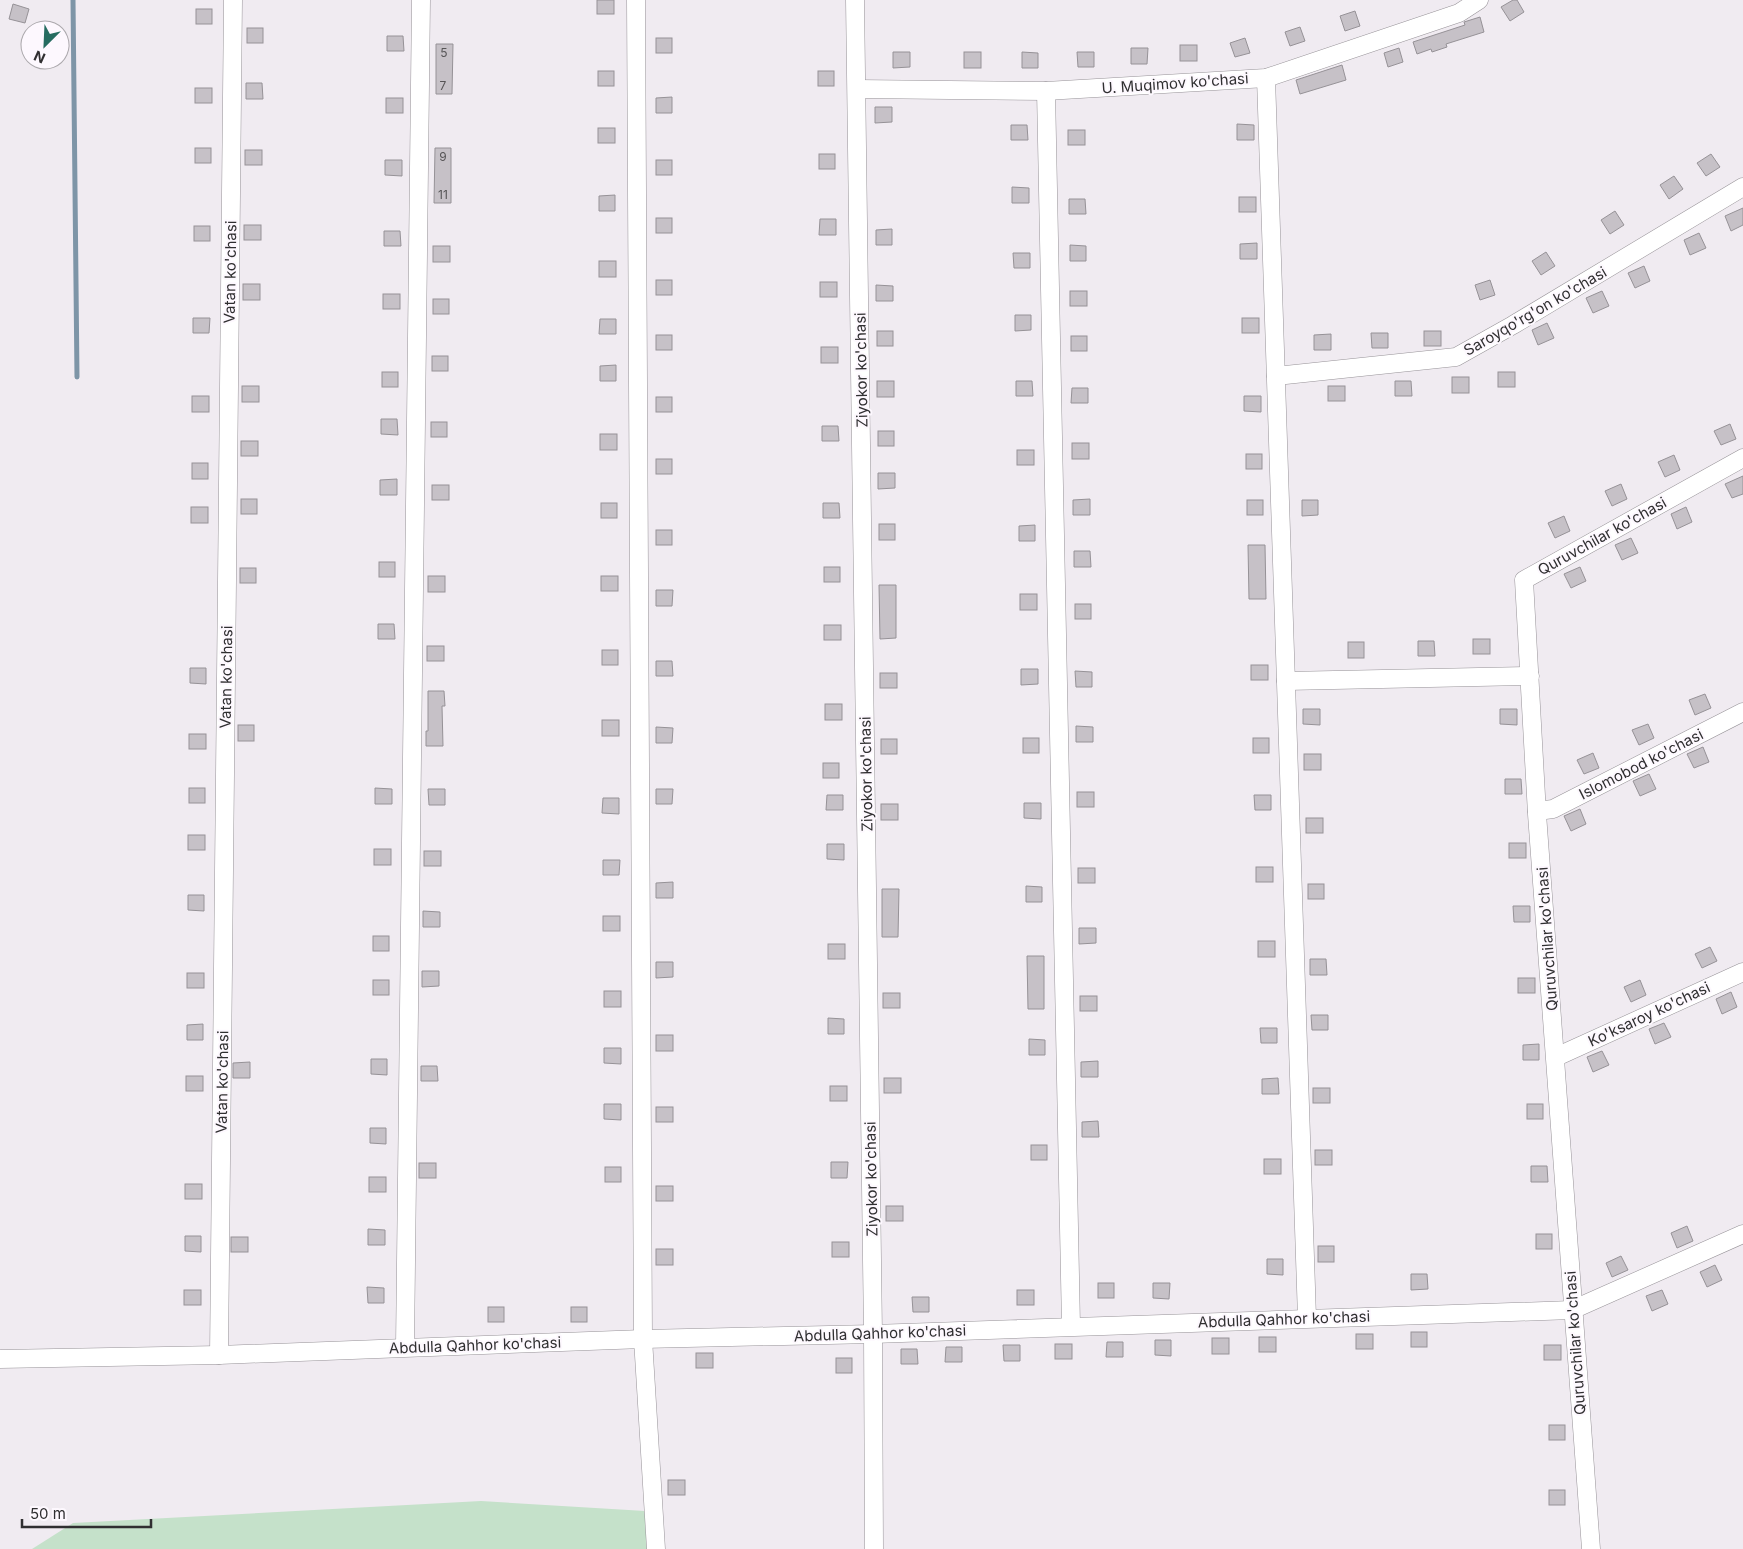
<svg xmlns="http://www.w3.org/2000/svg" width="1743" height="1549" viewBox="0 0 1743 1549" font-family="Inter,sans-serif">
	<rect width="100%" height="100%" fill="#f0ebf1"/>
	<path fill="#c5e1ca" d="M481,1501L645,1511L647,1549H32L73,1523Z"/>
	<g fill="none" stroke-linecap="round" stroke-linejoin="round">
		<path stroke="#7e95a7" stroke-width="5" d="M73,0L77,377"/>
	</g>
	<g fill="#c6c1c7" stroke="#969297">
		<rect x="597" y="0" width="17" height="14"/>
		<path d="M1513,0H1517L1524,12L1510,21L1501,7Z"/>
		<path d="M13,4L29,9L25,23L9,19Z"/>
		<rect x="196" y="9" width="16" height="15"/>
		<path d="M1355,11L1360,26L1345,31L1340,16Z"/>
		<path d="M1480,17L1484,32L1446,44L1447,47L1432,52L1431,49L1417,54L1413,42L1465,25L1464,22Z"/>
		<path d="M1300,27L1305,41L1290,46L1285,32Z"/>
		<rect x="247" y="28" width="16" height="15"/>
		<path d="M387,36H403L404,51H387Z"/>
		<rect x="656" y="38" width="16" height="15"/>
		<path d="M1245,38L1250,53L1235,57L1230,43Z"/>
		<path d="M436,44H453L452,94H436Z"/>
		<rect x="1180" y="45" width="17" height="16"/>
		<path d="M1131,48H1148L1147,64H1131Z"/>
		<path d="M1399,48L1403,62L1388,67L1384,53Z"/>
		<path d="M893,52H910V67L893,68Z"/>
		<rect x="964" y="52" width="17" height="16"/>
		<path d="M1022,52L1038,53V68H1022Z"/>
		<path d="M1077,52H1094V67H1078Z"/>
		<path d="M1342,65L1346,80L1300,94L1296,80Z"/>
		<rect x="598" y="71" width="16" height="15"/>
		<rect x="818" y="71" width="16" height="15"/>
		<path d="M246,83H262L263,99H246Z"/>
		<rect x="195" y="88" width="17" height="15"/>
		<path d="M672,97V113H656V98Z"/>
		<rect x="386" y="98" width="17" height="15"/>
		<path d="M875,107H892V122L875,123Z"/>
		<path d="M1237,124L1254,125V140H1237Z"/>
		<path d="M1011,125H1027L1028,140H1011Z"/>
		<rect x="598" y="128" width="17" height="15"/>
		<rect x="1068" y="130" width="17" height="15"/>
		<rect x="195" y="148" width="16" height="15"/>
		<path d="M435,148H451V203H434Z"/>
		<rect x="245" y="150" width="17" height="15"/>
		<rect x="819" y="154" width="16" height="15"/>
		<path d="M1711,154L1720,167L1706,176L1697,163Z"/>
		<path d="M385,160H402V176L385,175Z"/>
		<rect x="656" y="160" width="16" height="15"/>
		<path d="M1674,176L1683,189L1669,199L1660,185Z"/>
		<path d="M1012,187L1029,188V203H1012Z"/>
		<path d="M615,195V211H599V196Z"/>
		<rect x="1239" y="197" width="17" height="15"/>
		<path d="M1069,199H1085L1086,214H1069Z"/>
		<path d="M1743,208V225L1731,231L1725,216Z"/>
		<path d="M1615,211L1624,225L1610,234L1601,220Z"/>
		<rect x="656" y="218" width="16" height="15"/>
		<path d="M820,219H836V235H819Z"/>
		<rect x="244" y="225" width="17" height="15"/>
		<rect x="194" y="226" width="16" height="15"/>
		<path d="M892,229V245H876V230Z"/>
		<path d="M384,231H400L401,246H384Z"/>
		<path d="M1699,233L1706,248L1690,255L1684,240Z"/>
		<path d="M1257,243V259H1240V244Z"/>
		<path d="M1070,245L1086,246V261H1070Z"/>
		<rect x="433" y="246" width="17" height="16"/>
		<path d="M1546,252L1555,266L1541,275L1532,261Z"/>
		<path d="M1013,253H1030V268H1014Z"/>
		<rect x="599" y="261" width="17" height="16"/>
		<path d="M1644,266L1650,281L1635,288L1628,273Z"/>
		<rect x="656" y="280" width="16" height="15"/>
		<path d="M1490,280L1495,295L1480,300L1475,285Z"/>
		<rect x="820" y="282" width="17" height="15"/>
		<rect x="243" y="284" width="17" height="16"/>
		<path d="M876,285L893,286V301H876Z"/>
		<rect x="1070" y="291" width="17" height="15"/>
		<path d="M1602,291L1609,306L1593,313L1586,298Z"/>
		<rect x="383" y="294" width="17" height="15"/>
		<rect x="433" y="299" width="16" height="15"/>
		<path d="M1015,315H1031V330L1015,331Z"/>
		<path d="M193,318H210L209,333H193Z"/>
		<rect x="1242" y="318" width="17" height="15"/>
		<path d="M600,319H616V334H599Z"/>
		<path d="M1547,323L1554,338L1538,345L1532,330Z"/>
		<rect x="877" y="331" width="16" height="15"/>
		<rect x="1424" y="331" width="17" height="15"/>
		<path d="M1371,333H1388V348H1372Z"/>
		<path d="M1331,334V350H1314V335Z"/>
		<rect x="656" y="335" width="16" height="15"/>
		<rect x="1071" y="336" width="16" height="15"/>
		<rect x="821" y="347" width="17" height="16"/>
		<rect x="432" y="356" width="16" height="15"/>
		<path d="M616,365V381H600V366Z"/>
		<rect x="382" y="372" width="16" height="15"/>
		<rect x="1498" y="372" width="17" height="15"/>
		<rect x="1452" y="377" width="17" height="16"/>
		<rect x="877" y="381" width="17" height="16"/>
		<path d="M1016,381H1032L1033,396H1016Z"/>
		<path d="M1395,381H1411L1412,396H1395Z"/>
		<rect x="242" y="386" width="17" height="16"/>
		<rect x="1328" y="386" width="17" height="15"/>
		<path d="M1072,388H1088V403H1071Z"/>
		<rect x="192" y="396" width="17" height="16"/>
		<path d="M1244,396H1261V412L1244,411Z"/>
		<rect x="656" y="397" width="16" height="15"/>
		<path d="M381,419H397L398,435L381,434Z"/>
		<rect x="431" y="422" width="16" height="15"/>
		<path d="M1730,424L1736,439L1721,445L1714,431Z"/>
		<path d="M822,426H838L839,441H822Z"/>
		<rect x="878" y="431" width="16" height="15"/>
		<rect x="600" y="434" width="17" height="16"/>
		<rect x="241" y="441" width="17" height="15"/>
		<rect x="1072" y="443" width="17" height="16"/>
		<rect x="1017" y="450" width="17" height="15"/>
		<rect x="1246" y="454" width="16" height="15"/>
		<path d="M1674,455L1680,470L1665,477L1658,462Z"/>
		<rect x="656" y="459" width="16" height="15"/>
		<rect x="192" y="463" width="16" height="16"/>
		<path d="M878,473H895V488L878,489Z"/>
		<path d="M1743,476V494L1732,498L1725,484Z"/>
		<path d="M397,479V495H380V480Z"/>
		<path d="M1621,484L1627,499L1612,506L1605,491Z"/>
		<rect x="432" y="485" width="17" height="15"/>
		<rect x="241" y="499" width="16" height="15"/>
		<path d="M1090,499V515H1073V500Z"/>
		<rect x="1247" y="500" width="16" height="15"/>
		<path d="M1302,500H1318V515L1302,516Z"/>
		<rect x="601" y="503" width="16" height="15"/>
		<path d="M823,503H839L840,518H823Z"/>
		<rect x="191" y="507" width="17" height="16"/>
		<path d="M1686,507L1692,522L1677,529L1671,514Z"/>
		<path d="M1564,516L1570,531L1555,538L1548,523Z"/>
		<rect x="879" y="524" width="16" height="16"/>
		<path d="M1035,525V541H1019V526Z"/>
		<rect x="656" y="530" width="16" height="15"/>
		<path d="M1631,538L1638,553L1622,560L1615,545Z"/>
		<path d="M1248,545H1265L1266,599H1249Z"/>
		<path d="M1074,551H1090L1091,567H1074Z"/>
		<rect x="379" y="562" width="16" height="15"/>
		<rect x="824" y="567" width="16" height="15"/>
		<path d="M1580,567L1586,581L1571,588L1564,574Z"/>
		<rect x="240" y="568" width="16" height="15"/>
		<rect x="428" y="576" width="17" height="16"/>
		<rect x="601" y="576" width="17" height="15"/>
		<path d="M879,585H896V638L880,639Z"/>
		<path d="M656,590H673L672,606H656Z"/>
		<rect x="1020" y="594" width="17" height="16"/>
		<rect x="1075" y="604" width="16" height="15"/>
		<path d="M378,624H394L395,639H378Z"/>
		<rect x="824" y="625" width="17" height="15"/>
		<rect x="1473" y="639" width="17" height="15"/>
		<path d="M1418,641H1434L1435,656H1418Z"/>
		<rect x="1348" y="642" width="16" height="16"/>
		<rect x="427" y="646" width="17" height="15"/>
		<rect x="602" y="650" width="16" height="15"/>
		<path d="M656,661H672L673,676H656Z"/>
		<rect x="1251" y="665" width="17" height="15"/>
		<path d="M190,668H206V684L190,683Z"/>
		<path d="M1021,669H1038V684L1021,685Z"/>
		<path d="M1075,671L1092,672V687H1076Z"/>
		<rect x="880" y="673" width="17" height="15"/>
		<path d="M428,691H444L445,706H442L443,746H426V731H428Z"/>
		<path d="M1705,694L1711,708L1695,715L1689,700Z"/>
		<rect x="825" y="704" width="17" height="16"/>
		<path d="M1303,709H1320V725L1303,724Z"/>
		<path d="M1500,709H1517V725L1500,724Z"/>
		<rect x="602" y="720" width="17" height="16"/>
		<path d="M1648,724L1654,738L1639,745L1632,730Z"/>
		<rect x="238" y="725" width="16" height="16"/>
		<path d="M1076,726L1093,727V742H1076Z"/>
		<path d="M656,727L673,728L672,743H656Z"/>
		<rect x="189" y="734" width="17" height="15"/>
		<rect x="1023" y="738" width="16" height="15"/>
		<rect x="1253" y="738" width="16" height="15"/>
		<rect x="881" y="739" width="16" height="15"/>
		<path d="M1703,747L1709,762L1694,768L1687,754Z"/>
		<path d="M1593,753L1599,768L1584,774L1577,760Z"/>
		<rect x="1304" y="754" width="17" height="16"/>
		<rect x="823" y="763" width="16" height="15"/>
		<path d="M1649,774L1656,789L1640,796L1633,781Z"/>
		<path d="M1505,779H1521L1522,794H1505Z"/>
		<rect x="189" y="788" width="16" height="15"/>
		<path d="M375,788L392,789V804H375Z"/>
		<path d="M428,789H445V805H429Z"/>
		<path d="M656,789H673L672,804H656Z"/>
		<rect x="1077" y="792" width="17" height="15"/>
		<path d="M827,795H843V810H826Z"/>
		<path d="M1254,795H1271V810H1255Z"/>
		<path d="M603,798H619V814L602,813Z"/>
		<path d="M1024,803H1041V819L1024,818Z"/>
		<rect x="881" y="804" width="17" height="16"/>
		<path d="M1580,809L1586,824L1571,831L1564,816Z"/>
		<rect x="1306" y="818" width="17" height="15"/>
		<rect x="188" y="835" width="17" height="15"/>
		<rect x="1509" y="843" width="17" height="15"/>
		<path d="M827,844H844V860L827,859Z"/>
		<rect x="374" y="849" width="17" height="16"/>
		<rect x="424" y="851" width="17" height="15"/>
		<path d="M603,860H620L619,875H603Z"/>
		<rect x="1256" y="867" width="17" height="15"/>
		<rect x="1078" y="868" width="17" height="15"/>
		<path d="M673,882V898H656V883Z"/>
		<rect x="1308" y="884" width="16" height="15"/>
		<path d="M1026,886L1042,887V902H1026Z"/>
		<path d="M882,889H899L898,937H882Z"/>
		<path d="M188,895H204V911L188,910Z"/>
		<path d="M1513,906H1530V922H1514Z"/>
		<path d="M423,911L440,912V927H423Z"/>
		<rect x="603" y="916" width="17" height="15"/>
		<path d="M1079,928H1096V943L1079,944Z"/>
		<rect x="373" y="936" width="16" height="15"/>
		<rect x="1258" y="941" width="17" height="16"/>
		<rect x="828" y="944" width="17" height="15"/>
		<path d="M1710,947L1717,961L1702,968L1695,954Z"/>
		<path d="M1027,956H1044V1009H1028Z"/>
		<path d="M1310,959H1326L1327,975H1310Z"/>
		<path d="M656,962H673V977L656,978Z"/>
		<path d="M422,971H439V986L422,987Z"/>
		<rect x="187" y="973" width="17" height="15"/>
		<rect x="1518" y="978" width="17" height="15"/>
		<rect x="373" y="980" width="16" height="15"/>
		<path d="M1640,980L1646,995L1631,1002L1624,987Z"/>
		<rect x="604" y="991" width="17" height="16"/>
		<path d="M1731,992L1737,1007L1722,1014L1716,999Z"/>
		<rect x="883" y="993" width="17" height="15"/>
		<rect x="1080" y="996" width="17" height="15"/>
		<path d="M1311,1015H1328V1030H1312Z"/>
		<path d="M828,1018L844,1019V1034H828Z"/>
		<path d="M1664,1023L1671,1037L1655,1044L1649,1029Z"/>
		<path d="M203,1024V1040H187V1025Z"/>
		<path d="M1260,1028H1277V1043H1261Z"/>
		<rect x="656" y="1035" width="17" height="16"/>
		<path d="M1029,1039L1045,1040V1055H1029Z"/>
		<path d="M1539,1044V1060H1523V1045Z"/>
		<path d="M604,1048H621V1064L604,1063Z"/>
		<path d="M1602,1051L1609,1065L1593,1072L1587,1057Z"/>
		<path d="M371,1059H387V1075L371,1074Z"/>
		<path d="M1098,1061V1077H1081V1062Z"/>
		<path d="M250,1062V1078H233V1063Z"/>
		<path d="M421,1066H437L438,1081H421Z"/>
		<rect x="186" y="1076" width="17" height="15"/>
		<rect x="884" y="1078" width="17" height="15"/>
		<path d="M1278,1078L1279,1094H1262V1079Z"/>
		<rect x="830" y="1086" width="17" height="15"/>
		<rect x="1313" y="1088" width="17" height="15"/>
		<path d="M604,1104H621V1120L604,1119Z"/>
		<rect x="1527" y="1104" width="16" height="15"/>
		<rect x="656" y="1107" width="17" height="15"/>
		<path d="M1098,1121L1099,1137H1082V1122Z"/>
		<path d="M370,1128H386V1144L370,1143Z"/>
		<rect x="1031" y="1145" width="16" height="15"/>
		<rect x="1315" y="1150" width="17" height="15"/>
		<rect x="1264" y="1159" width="17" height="15"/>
		<path d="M831,1162H848L847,1178H831Z"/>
		<rect x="419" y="1163" width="17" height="15"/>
		<path d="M1531,1166H1547L1548,1182H1531Z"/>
		<rect x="605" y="1167" width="16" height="15"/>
		<rect x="369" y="1177" width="17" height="15"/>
		<rect x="185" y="1184" width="17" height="15"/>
		<rect x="656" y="1186" width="17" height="15"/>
		<rect x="886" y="1206" width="17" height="15"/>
		<path d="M1687,1226L1693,1241L1677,1248L1671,1233Z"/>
		<path d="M368,1229L385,1230V1245H368Z"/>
		<rect x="1536" y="1234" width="16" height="15"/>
		<path d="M185,1236H201V1252L185,1251Z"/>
		<rect x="231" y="1237" width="17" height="15"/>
		<rect x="832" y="1242" width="17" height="15"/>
		<rect x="1318" y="1246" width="16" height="16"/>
		<rect x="656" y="1249" width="17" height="16"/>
		<path d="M1621,1256L1628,1270L1612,1277L1606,1263Z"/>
		<path d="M1267,1259H1283V1275L1267,1274Z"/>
		<path d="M1715,1265L1722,1280L1707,1287L1700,1272Z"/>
		<path d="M1411,1274H1427L1428,1289L1411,1290Z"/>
		<rect x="1098" y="1283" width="16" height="15"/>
		<path d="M1153,1283H1170L1169,1299L1153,1298Z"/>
		<path d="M367,1287L384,1288V1303H368Z"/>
		<rect x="184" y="1290" width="17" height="15"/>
		<rect x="1017" y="1290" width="17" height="15"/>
		<path d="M1662,1290L1668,1304L1652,1311L1646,1296Z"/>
		<path d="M912,1297H929V1312H913Z"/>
		<rect x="488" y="1307" width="16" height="15"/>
		<rect x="571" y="1307" width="16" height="15"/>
		<rect x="1411" y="1332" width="16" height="15"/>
		<rect x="1356" y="1334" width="17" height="15"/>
		<rect x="1259" y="1337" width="17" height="15"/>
		<rect x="1212" y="1338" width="17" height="16"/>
		<path d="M1155,1340H1171V1356L1155,1355Z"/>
		<path d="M1107,1342H1123V1357H1106Z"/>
		<rect x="1055" y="1344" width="17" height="15"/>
		<path d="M1003,1345H1020V1361H1004Z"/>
		<rect x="1544" y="1345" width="17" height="15"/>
		<path d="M946,1347H962V1362H945Z"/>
		<path d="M901,1349H917L918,1364H901Z"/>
		<rect x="696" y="1353" width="17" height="15"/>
		<rect x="836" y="1358" width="16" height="15"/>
		<rect x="1549" y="1425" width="16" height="15"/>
		<rect x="668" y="1480" width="17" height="15"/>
		<rect x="1549" y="1490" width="16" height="15"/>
	</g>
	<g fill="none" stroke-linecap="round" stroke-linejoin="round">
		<g stroke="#979398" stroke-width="19">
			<g id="street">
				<path d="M636,0L643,1339L656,1549"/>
				<path d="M855,0L873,1334L874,1549"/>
				<path d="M1266,78L1307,1318"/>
				<path d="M857,89L1046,91L1266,78L1459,13L1479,0"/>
				<path d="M1046,91L1071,1326"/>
				<path d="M1276,376L1456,357L1513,325L1743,187"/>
				<path d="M1286,681L1530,676"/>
				<path d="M1537,811L1553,809L1743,712"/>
				<path d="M1556,1057L1743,972"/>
				<path d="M405,1347L421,0"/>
				<path d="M219,1355L233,0"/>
				<path d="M0,1359L219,1355L643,1339L873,1334L1572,1310L1743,1234"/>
				<path d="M1591,1549C1571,1304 1554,1059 1537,814C1532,736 1529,658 1524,580L1743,458"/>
			</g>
		</g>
		<use href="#street" stroke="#fff" stroke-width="18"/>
	</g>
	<g text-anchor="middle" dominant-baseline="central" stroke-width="4" stroke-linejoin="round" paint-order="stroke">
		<g font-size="12" fill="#565456">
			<text x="444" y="52">5</text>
			<text x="443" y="85">7</text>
			<text x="443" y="156">9</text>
			<text x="443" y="194">11</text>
		</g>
		<g font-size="15" fill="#302f31" stroke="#fdf8fe">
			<text transform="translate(1175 83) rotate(-4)">U. Muqimov ko'chasi</text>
			<text transform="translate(230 272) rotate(-89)">Vatan ko'chasi</text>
			<text transform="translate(1535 311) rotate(-30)">Saroyqo'rg'on ko'chasi</text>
			<text transform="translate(861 370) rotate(-91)">Ziyokor ko'chasi</text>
			<text transform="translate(1602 536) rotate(-29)">Quruvchilar ko'chasi</text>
			<text transform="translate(226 677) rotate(-89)">Vatan ko'chasi</text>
			<text transform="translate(1641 764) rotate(-27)">Islomobod ko'chasi</text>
			<text transform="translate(866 774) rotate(-91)">Ziyokor ko'chasi</text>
			<text transform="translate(1547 939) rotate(-94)">Quruvchilar ko'chasi</text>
			<text transform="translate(1649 1014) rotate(-25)">Ko'ksaroy ko'chasi</text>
			<text transform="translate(222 1082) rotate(-89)">Vatan ko'chasi</text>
			<text transform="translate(871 1179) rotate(-91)">Ziyokor ko'chasi</text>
			<text transform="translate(1284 1319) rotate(-2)">Abdulla Qahhor ko'chasi</text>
			<text transform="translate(880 1333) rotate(-2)">Abdulla Qahhor ko'chasi</text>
			<text transform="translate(1575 1343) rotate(-94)">Quruvchilar ko'chasi</text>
			<text transform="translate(475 1345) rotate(-2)">Abdulla Qahhor ko'chasi</text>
		</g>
	</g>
	<g transform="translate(45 45) rotate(204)"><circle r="24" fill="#fdf8fe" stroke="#aba8ac"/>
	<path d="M0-4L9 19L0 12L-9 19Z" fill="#266c60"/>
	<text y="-8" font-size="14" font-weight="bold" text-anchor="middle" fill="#302f31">N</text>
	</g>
	<path d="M22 1519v8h129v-8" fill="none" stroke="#302f31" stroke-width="2.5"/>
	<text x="30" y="1519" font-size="15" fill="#302f31" stroke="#fdf8fe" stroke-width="4" paint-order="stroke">50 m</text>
</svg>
